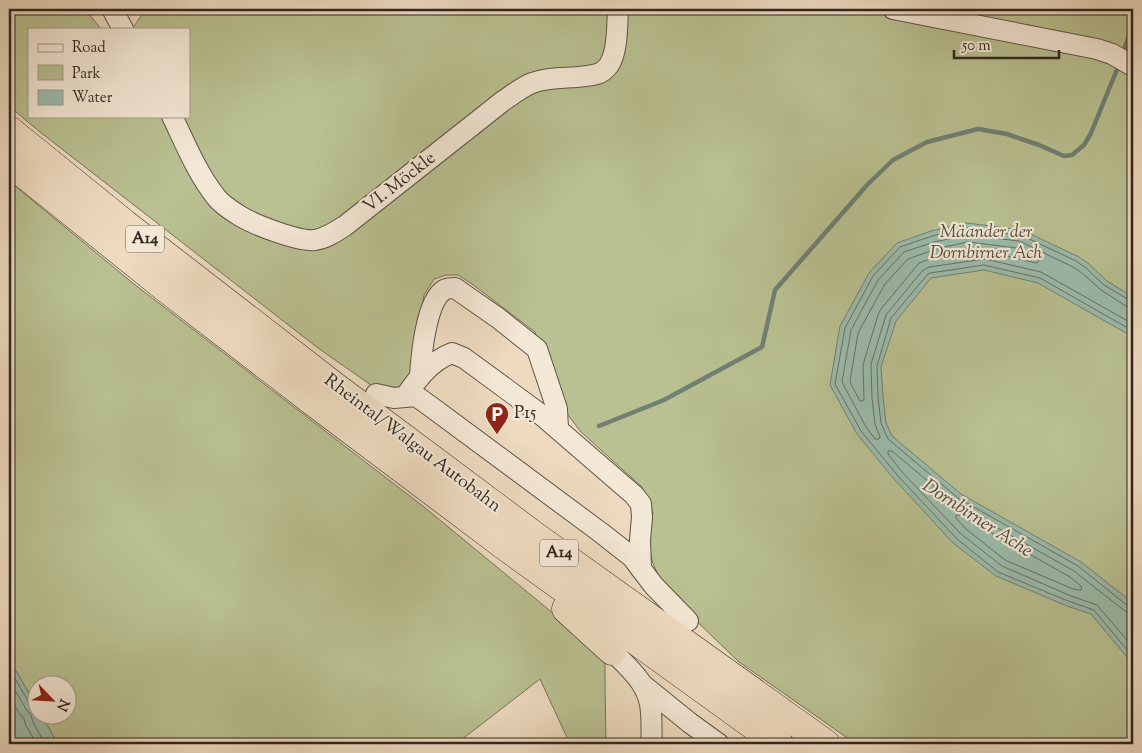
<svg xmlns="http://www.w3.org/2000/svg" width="1142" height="753" viewBox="0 0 1142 753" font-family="'Sorts Mill Goudy',serif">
	<rect width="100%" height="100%" fill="#eddabf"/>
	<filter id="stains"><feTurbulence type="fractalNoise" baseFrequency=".004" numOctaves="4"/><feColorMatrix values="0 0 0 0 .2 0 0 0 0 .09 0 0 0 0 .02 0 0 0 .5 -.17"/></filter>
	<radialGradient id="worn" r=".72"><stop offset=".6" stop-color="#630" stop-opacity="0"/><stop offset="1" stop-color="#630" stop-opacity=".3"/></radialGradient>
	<g fill="#b9c091" stroke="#747458">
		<path d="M9,9H85L101,29H29V116H189V29H132L146,9H1133V744H856L739,662L687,612L661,582L652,561L649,544L653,512L642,487L580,431L568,415L535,332L472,284L458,275H446L434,279L424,295L413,373L404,387L378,390L318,348L40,132L9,106Z"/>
		<path d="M9,181L134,284L424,507L605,656V682L606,744H570L540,679L456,744H58L42,716H68V686H38L37,707L9,659Z"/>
	</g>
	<g fill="#9bbbab" stroke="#708073">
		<path d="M967,223L1022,230L1079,257L1089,264L1107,281L1133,297V337L1038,283L984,270L931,278L896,321L881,367L883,397L886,423L892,436L961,494L1081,562L1133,603V671L1131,662L1091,614L1067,606L996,576L953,543L894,479L857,434L830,385L840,326L869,273L897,243L931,231Z"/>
		<path d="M9,659L37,707L38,716H42L58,744H9Z"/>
	</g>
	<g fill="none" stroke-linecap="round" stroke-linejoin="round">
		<g stroke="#667164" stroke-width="1">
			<path d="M968,242L1017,248L1038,258L1039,261L1036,263L984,251L927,260L919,263L881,309L878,315L863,365L864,399L863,401H860L850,382L858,333L885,284L908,259L936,249Z"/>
			<path d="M1133,301L1129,300L1104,285L1086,268L1076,261L1021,235L967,228L932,236L900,247L873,276L845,328L835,384L861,431L898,476L957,539L998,572L1068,601L1094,610L1133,657"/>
			<path d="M1133,307L1126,306L1101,290L1082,273L1073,267L1019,241L967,235L934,242L904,252L878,280L851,330L842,382L866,427L875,439H879L880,437L875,424L872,398L871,364L886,315L922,271L929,267L985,259L1041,272L1133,324"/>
			<path d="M1133,331L1040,278L984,265L930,273L927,275L891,318L877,366L878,398L881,423L888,439L958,498L1078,566L1128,606L1133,607"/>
			<path d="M957,515H960L1070,577L1081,586L1082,589L1079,590L1073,589L1005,560L966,529L956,518Z"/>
			<path d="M1133,613L1125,611L1074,571L955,504L892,451H888V454L902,472L961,534L1002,566L1071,596L1097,605L1133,647"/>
			<path d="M9,668L31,706L34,709H38"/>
			<path d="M9,680L26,709L31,715L33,722L45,744"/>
			<path d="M9,695L19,713L24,719L26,726L37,744"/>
		</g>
		<g stroke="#708073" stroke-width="4.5">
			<path d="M1124,50L1133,24"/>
			<path d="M599,426L664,400L762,347L775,290L868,184L893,160L927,142L978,129L1007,134L1039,145L1064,156L1072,155L1084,145L1091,133L1118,67"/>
		</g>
		<g stroke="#5f5446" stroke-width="22">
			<g id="minor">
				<path d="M112,9L123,29"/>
				<path d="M893,9L1097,49L1112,54L1133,66"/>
				<path d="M172,116C185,143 197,173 216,197C221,204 232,211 240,216C255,225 299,242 315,240C327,238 337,231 346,225L503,101C512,95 522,87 532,83C553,75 576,80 597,74C601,73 606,69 609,65C618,51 617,25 618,9"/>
				<path d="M420,377C421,357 426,301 444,290C447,288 451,288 455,288L498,318L537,349L557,409L558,429"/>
				<path d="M376,394L394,398L416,396L430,406L600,532L632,557L654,586L688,621"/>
				<path d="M405,397C417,379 431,361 452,353L464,358L539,413L634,495L641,504L642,517L640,540L641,569"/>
				<path d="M612,651C630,669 650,685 651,713C652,723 651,734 652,744"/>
				<path d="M643,685L690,723L719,744"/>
			</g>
		</g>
		<g stroke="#30271e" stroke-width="29">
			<g id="highway">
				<path d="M9,130L125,224L337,388L535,536L826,744"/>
				<path d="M9,162L168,290L312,401L506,547L779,744"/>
				<path d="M566,609L612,651"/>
			</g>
		</g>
		<use href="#minor" stroke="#f3e7d5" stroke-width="20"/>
		<use href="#highway" stroke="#eddabf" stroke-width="28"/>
	</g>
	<defs>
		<g id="parking-pin" transform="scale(1.25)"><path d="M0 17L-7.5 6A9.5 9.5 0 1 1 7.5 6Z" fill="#8f2418" stroke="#f3e7d5"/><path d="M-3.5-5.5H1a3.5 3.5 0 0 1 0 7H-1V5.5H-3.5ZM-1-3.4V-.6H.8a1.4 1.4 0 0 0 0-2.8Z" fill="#fff"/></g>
	</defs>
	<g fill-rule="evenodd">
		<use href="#parking-pin" x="497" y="414"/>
	</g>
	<g text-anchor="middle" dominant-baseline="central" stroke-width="4.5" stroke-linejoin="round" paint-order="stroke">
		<g fill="#f3e7d5" stroke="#6a6155" stroke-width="1">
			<rect x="126" y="225.5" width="38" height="27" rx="4"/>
			<rect x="540" y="539.5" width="38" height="27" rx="4"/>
		</g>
		<g font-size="16" font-weight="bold" fill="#30271e">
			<text x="145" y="239">A14</text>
			<text x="559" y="553">A14</text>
		</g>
		<g font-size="18" fill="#30271e" stroke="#f3e7d5">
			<text transform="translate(400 183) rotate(-38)">VI. Möckle</text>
			<text transform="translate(412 444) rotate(37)">Rheintal/Walgau Autobahn</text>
		</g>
		<g font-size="18" font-style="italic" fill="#524d3b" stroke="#f3e7d5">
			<text x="986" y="233">Mäander der<tspan x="986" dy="21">Dornbirner Ach</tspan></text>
		</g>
		<g font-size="18" fill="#30271e" stroke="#f3e7d5" text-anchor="start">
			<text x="514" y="414">P15</text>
		</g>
		<g font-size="19" font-style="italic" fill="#4b4c41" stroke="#f3e7d5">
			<text transform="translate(977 519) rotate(33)">Dornbirner Ache</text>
		</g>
	</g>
	<rect width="1142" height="753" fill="none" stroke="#eddabf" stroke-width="30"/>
	<rect x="10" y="10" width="1122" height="733" fill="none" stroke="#30271e" stroke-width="2.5"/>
	<rect x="15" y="15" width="1112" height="723" fill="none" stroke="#30271e"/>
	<rect x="28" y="28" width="162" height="90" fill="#f3e7d5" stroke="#a59a8c"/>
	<rect x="38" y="44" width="25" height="8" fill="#f3e7d5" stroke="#a59a8c"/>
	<text x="72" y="52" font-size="15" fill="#30271e">Road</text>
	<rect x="38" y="65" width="25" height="15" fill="#b9c091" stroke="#a59a8c"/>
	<text x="72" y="78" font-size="15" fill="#30271e">Park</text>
	<rect x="38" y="90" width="25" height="15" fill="#9bbbab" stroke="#a59a8c"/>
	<text x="72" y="102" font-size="15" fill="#30271e">Water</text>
	<g transform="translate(52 700) rotate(115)"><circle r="24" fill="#f3e7d5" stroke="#a59a8c"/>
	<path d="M0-4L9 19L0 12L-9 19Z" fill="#8f2418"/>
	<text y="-8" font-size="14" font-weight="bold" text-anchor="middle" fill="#30271e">N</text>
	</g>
	<path d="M954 50v8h105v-8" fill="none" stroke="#30271e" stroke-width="2.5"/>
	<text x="962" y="50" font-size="15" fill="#30271e" stroke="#f3e7d5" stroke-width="4" paint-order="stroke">50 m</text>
	<rect width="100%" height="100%" filter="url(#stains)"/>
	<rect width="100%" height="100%" fill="url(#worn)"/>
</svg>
